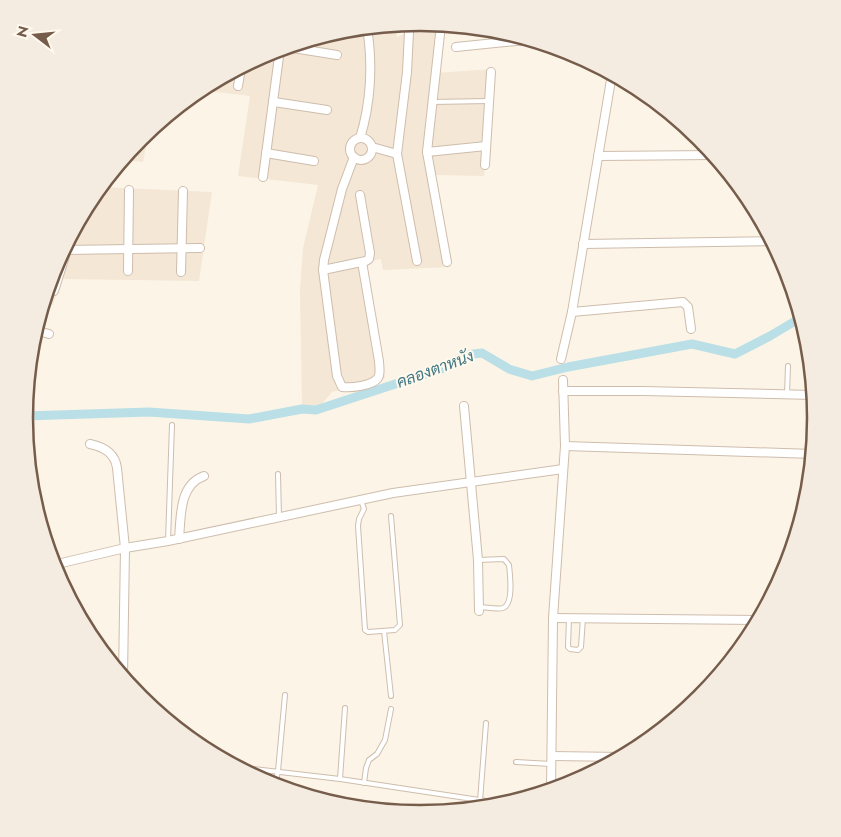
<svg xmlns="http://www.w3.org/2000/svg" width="841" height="837" viewBox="0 0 841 837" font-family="Jost,Sarabun,sans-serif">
	<rect width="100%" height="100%" fill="#fcf5e7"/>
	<g fill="#f4e7d5">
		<path d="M428,23L441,25L435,73L493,69L484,176L435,175L451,267L383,270L381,259L366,262L385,378L332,392L320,406L302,409L300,291L303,248L318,185L238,176L250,96L200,90L269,53L344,30L396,25L397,37Z"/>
		<path d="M149,132L143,162L123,160L141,138Z"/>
		<path d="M101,187L212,192L199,281L61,279L53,305L44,302L55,267L91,198Z"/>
	</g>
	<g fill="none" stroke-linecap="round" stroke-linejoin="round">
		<path stroke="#bbdfe6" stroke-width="9" d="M25,416L149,412L249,419L302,409L316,410L444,368L465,355L482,353L509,369L532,376L568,367L692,344L735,354L770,336L802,317"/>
		<g stroke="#cebdad" stroke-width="6">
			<g id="lane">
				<path d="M432,102L489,101"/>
				<path d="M787,394L788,366"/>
				<path d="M278,474L279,517"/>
				<path d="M361,500L364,509L359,519L358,526L365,630L368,632L395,630L400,625L391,516"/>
				<path d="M168,541L172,425"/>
				<path d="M478,560L504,559L509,565C510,575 514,604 503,608C497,610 486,607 479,607"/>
				<path d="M569,618L568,647L570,649L578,650L581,647L583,618"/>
				<path d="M384,631L391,696"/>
				<path d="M662,730V725"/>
				<path d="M516,762L551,764"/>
				<path d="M237,767L340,779L506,804"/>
				<path d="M340,779L345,708"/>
				<path d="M364,783L366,768L369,760L377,754L385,740L391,709"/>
				<path d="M275,786L278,771L285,695"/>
				<path d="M480,801L486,723"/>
			</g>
		</g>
		<g stroke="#cebdad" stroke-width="10">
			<g id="street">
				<path d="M441,25L427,152L447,262"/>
				<path d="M409,32L407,72L397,154L417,261"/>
				<path d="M505,42L530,40"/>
				<path d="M287,47L337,55"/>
				<path d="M456,47L505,42V32"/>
				<path d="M310,50L311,40"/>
				<path d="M238,86L241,68"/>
				<path d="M274,102L327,110"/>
				<path d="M360,138C371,103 373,63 367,28"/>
				<circle cx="361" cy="149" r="11"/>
				<path d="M372,147L397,154"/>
				<path d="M427,152L486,146"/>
				<path d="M266,153L314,161"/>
				<path d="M598,156L714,155"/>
				<path d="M354,157L342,189L324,260L323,270L337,376L342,387C351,388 372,386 378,378C381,373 379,366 379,361L362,262"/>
				<path d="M485,165L491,72"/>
				<path d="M263,177L280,49"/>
				<path d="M583,244L772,241"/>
				<path d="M64,250L200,248"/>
				<path d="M323,270L366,261L369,259L370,253L360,195"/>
				<path d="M128,271L129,190"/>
				<path d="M181,272L183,191"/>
				<path d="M54,291L72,234"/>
				<path d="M572,312L683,302L688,307L691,329"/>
				<path d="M35,330L49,334"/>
				<path d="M561,359L572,312L612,74"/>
				<path d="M563,391H643L814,395"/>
				<path d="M464,406L478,560L479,611"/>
				<path d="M90,444C104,447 115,453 117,468L125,548L123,677"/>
				<path d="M565,446L813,454"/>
				<path d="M29,469L31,483"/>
				<path d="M179,539C181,516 179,485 204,476"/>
				<path d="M53,565L125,548L168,541L393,493L563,469"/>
				<path d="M553,618L759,620"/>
				<path d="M552,756L623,757"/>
				<path d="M551,791L553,618L565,446L563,380"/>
			</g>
		</g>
		<use href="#lane" stroke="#fff" stroke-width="4"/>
		<use href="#street" stroke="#fff" stroke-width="8"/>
	</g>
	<g text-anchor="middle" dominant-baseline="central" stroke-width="4" stroke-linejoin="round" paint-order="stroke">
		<g font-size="16" font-style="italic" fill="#417683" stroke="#fff9ed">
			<text transform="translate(435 369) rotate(-20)">คลองตาหนัง</text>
		</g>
	</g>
	<path d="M0 0H841V837H0ZM33 418a387 387 0 1 1 774 0a387 387 0 1 1-774 0Z" fill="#f4ece0" fill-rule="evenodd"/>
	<path fill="none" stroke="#765c4b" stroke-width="2.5" d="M33 418a387 387 0 1 1 774 0a387 387 0 1 1-774 0Z"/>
	<g transform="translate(35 35) rotate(286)" stroke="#fff9ed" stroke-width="4" paint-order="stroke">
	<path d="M0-4L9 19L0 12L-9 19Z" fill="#765c4b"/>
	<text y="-8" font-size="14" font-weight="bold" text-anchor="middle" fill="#765c4b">N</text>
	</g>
</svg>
